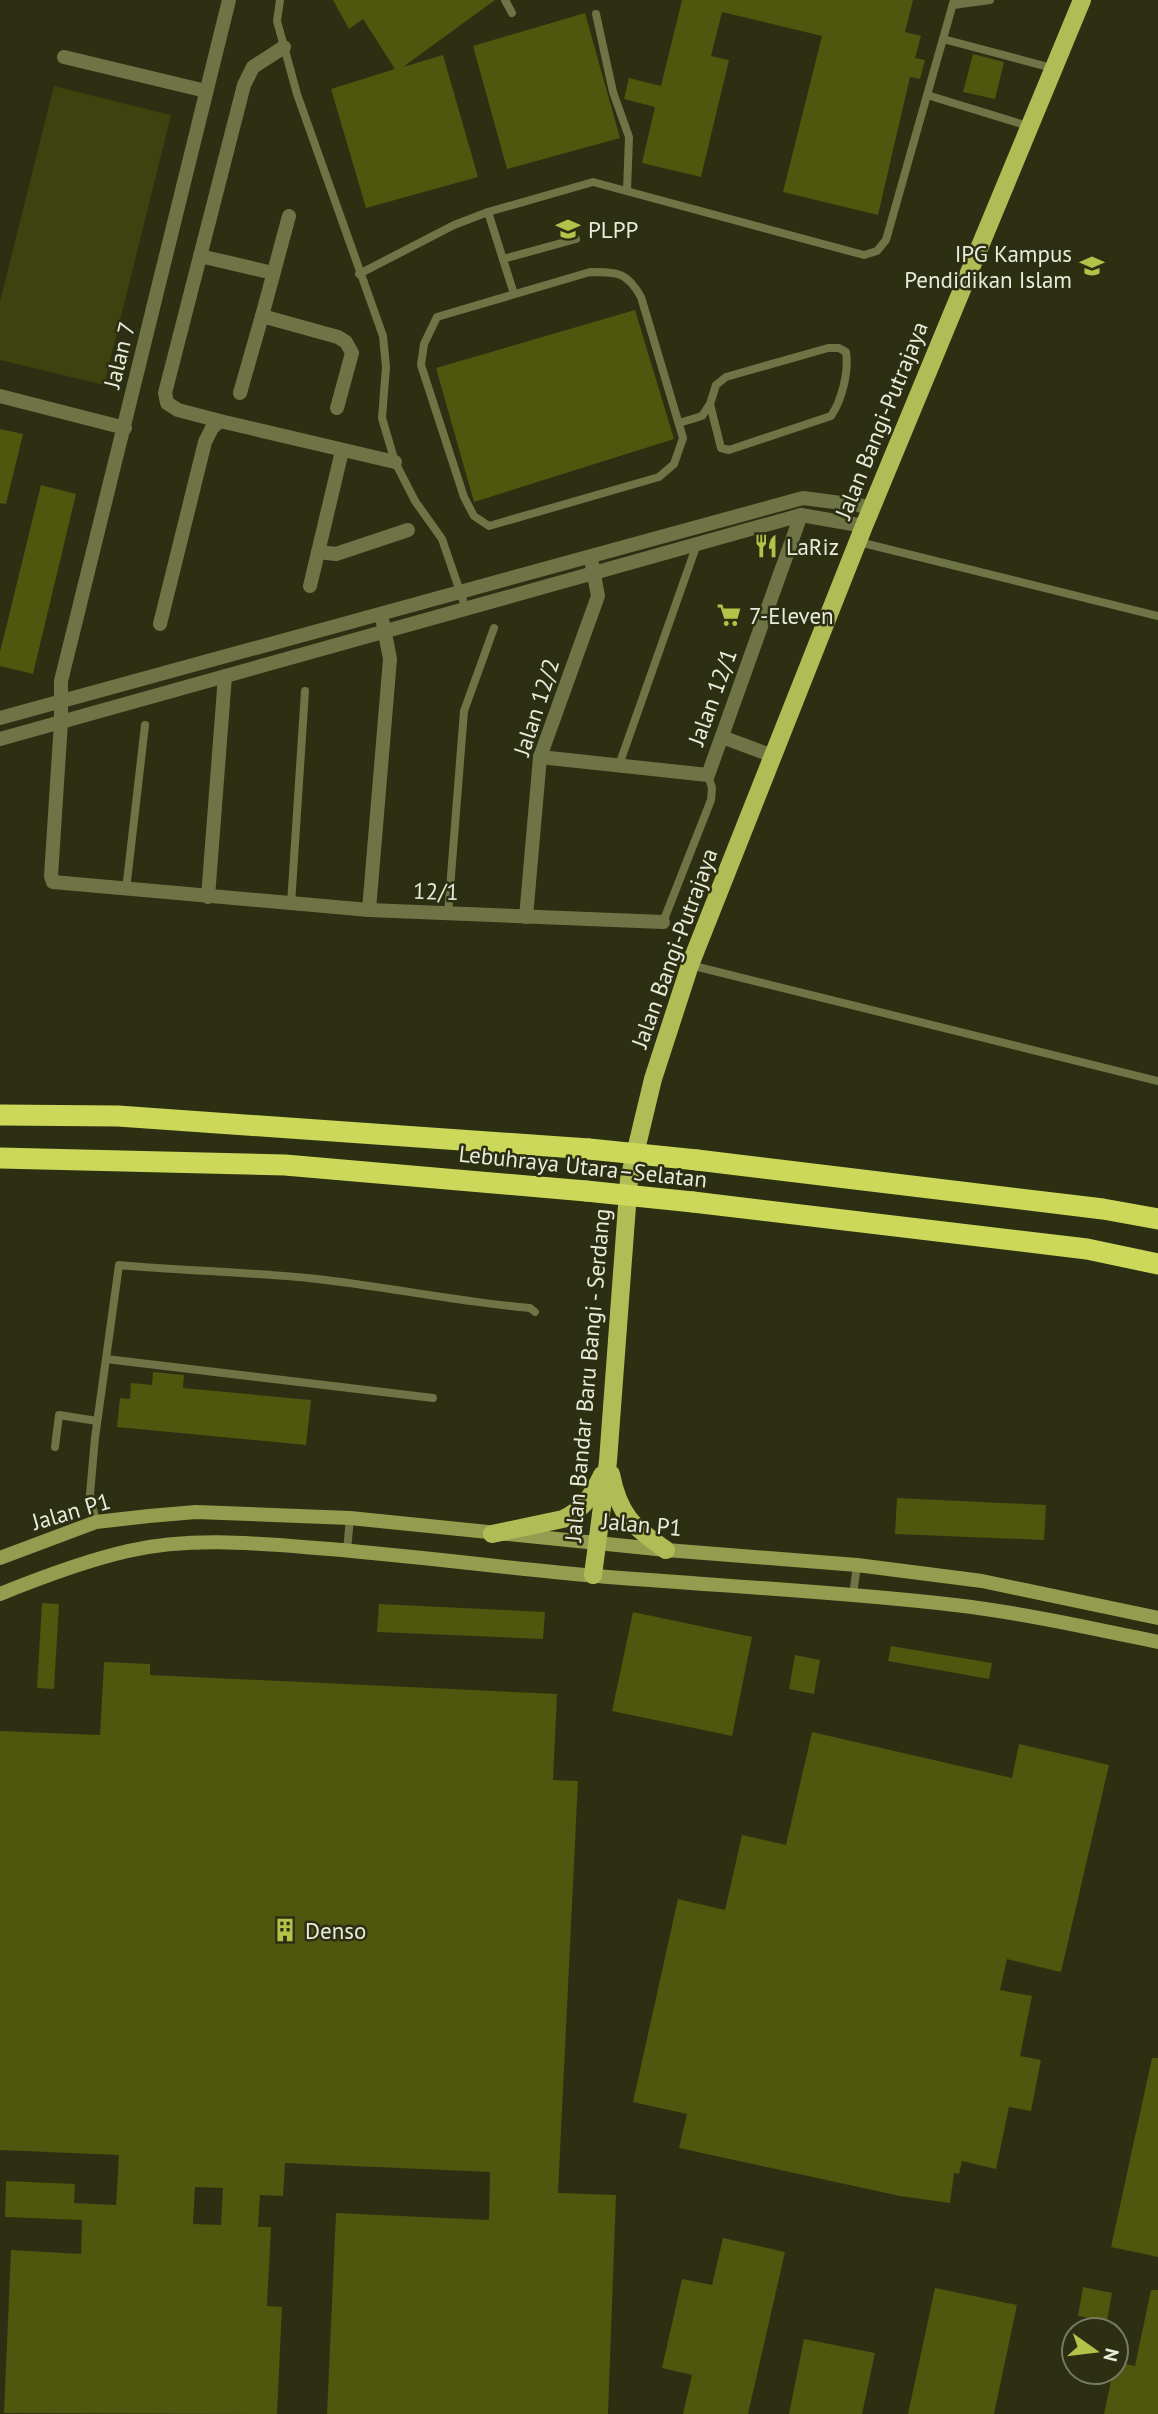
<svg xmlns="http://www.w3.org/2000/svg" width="1158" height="2414" viewBox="0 0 1158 2414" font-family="'PT Sans',sans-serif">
	<rect width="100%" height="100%" fill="#2c2f12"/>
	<path fill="#3d420e" d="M54,86L171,115L104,385L0,360V302Z"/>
	<g fill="#4f560d" fill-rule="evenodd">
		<path d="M333,0H495L403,67L443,55L478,177L366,208L331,89L395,69L363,19L349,29Z"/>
		<path d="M682,0H913L905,32L921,36L915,58L925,60L920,79L910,77L878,215L783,192L822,36L722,12L711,56L729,60L701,177L642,163L655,107L624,99L629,78L661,86Z"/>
		<path d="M585,13L620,138L507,169L473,46Z"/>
		<path d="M973,54L1004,62L995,99L963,92Z"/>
		<path d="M635,310L674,439L474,502L436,368Z"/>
		<path d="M0,429L23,434L6,504L0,503Z"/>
		<path d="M41,485L76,494L33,674L0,666V652Z"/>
		<path d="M153,1372L184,1375L183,1388L311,1400L306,1445L117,1427L120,1398L130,1399L131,1383L152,1385Z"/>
		<path d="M897,1498L1046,1505L1044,1540L895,1534Z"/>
		<path d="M42,1603L59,1604L54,1689L37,1688Z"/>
		<path d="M379,1604L545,1612L543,1639L377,1632Z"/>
		<path d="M633,1612L752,1637L732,1736L612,1711Z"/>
		<path d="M891,1646L992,1663L989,1679L888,1661Z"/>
		<path d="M795,1655L820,1660L814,1694L789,1689Z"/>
		<path d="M104,1662L150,1664V1675L557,1694L553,1780L578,1781L558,2193L616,2195L608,2414H327L336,2213L489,2220L490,2172L285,2163L283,2196L260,2195L258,2227H271L267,2306L282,2307L277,2414L4,2413L11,2250L81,2254L82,2220L5,2217L6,2181L75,2184L74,2203L116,2205L119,2155L0,2150V1731L100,1735ZM195,2187L223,2188L221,2225L193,2224Z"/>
		<path d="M812,1732L1012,1778L1019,1744L1109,1765L1061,1972L1007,1959L1000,1990L1032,1996L1020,2056L1041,2060L1031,2111L1009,2107L996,2169L962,2161L959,2174L954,2173L950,2203L900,2196L679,2148L687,2114L633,2102L678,1899L725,1910L742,1835L786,1845Z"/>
		<path d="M1152,2058H1158V2257L1111,2247Z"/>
		<path d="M723,2238L785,2252L748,2414H683L692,2375L662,2368L682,2279L712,2285Z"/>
		<path d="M1083,2287L1112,2293L1107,2321L1078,2316Z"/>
		<path d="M935,2288L1017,2305L994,2414H908Z"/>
		<path d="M1151,2290H1158V2414H1104L1113,2372H1116V2362L1135,2366Z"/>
		<path d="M804,2339L875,2353L862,2414H789Z"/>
	</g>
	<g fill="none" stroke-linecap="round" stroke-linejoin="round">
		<g stroke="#6e7445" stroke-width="8">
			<path d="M280,0L277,21L297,94L383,336L386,367L382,418L395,462L415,501L442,539L466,609"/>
			<path d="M505,0L512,13"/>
			<path d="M953,5L990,0"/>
			<path d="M596,14L613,92L629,137L627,191"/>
			<path d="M943,39L1052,68"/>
			<path d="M927,95L1028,126"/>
			<path d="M488,212L514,294"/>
			<path d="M503,259L576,239"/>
			<path d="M590,272C618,272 627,272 641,297L683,438L674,464L659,477L489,526L474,516L464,497L421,365L424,344L437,317Z"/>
			<path d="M359,274L454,225L488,212L593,182L864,255L877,251L886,240L954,0"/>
			<path d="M679,423L702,416L710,404L716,385L726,377L828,348H839L846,352C849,371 842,400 831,416L729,450L721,448L710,404"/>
			<path d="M859,542L1158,616"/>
			<path d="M619,765L697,544"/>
			<path d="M126,890L145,725"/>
			<path d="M291,904L305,691"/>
			<path d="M448,914L464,711L494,628"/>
			<path d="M663,922L711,800L712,788L708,775"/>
			<path d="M690,965L1158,1081"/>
			<path d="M106,1359L433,1398"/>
			<path d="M55,1447L59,1415L97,1421"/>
			<path d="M96,1522L90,1494L95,1438L119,1265C185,1271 251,1272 317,1279C389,1287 459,1302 530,1308L535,1312"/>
			<path d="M347,1550L350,1518"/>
			<path d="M853,1595L857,1565"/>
		</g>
		<g stroke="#6e7445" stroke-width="14">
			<path d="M229,0L61,681V722L51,876L53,882L369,910L663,922"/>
			<path d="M64,57L206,91"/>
			<path d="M200,256L273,273"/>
			<path d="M262,316L289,216"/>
			<path d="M240,393L262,316L338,337L346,342L352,353L337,408"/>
			<path d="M0,396L125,428"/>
			<path d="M220,421L178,410L167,403L165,393L244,85L253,67L284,47"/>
			<path d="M318,552L336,554L408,530"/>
			<path d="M310,586L342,451"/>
			<path d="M160,624L205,442L212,428L220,421L395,462"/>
			<path d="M0,718L803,498L872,507"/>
			<path d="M722,737L773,756"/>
			<path d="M0,739L801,515L864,526"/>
			<path d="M540,757L708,775L801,515"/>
			<path d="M208,897L225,676"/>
			<path d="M369,910L390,659L383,623"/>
			<path d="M526,917L540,757L598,596L592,564"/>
		</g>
		<g stroke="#949d4f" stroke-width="14">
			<path d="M0,1558L96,1522L149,1516L196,1512L350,1518L666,1550L857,1565L982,1581L1158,1618"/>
			<path d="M0,1594C42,1577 84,1561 128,1551C189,1537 254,1543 316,1548C410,1555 503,1568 597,1576C717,1586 836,1591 955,1605C1023,1613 1091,1628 1158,1642"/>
		</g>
		<g stroke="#b0bc55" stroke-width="18">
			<path d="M611,1474C619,1515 633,1527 666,1550"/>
			<path d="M492,1534L563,1519C583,1510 593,1494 602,1475"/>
			<path d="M593,1575L608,1461L629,1179L653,1079L690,965L864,526L1082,0"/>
		</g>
		<g stroke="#cbd859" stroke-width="21">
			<path d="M0,1115L118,1116L589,1149"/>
			<path d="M0,1158L285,1165L586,1191"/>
			<path d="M697,1160L1103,1209L1158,1219"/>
			<path d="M693,1202L1087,1249L1158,1264"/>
		</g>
		<g stroke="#cbd859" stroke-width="21">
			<path d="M589,1149L697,1160"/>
			<path d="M586,1191L693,1202"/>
		</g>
	</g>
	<defs>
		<g id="school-bare" transform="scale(1.89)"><path d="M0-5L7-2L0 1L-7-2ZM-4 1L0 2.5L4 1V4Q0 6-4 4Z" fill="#b5c249" stroke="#2c2f12" stroke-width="2.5" paint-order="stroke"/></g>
		<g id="university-bare" transform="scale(1.89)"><path d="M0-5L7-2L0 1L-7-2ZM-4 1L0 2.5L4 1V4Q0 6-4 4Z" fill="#b5c249" stroke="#2c2f12" stroke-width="2.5" paint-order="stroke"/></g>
		<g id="restaurant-bare" transform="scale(1.89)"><path d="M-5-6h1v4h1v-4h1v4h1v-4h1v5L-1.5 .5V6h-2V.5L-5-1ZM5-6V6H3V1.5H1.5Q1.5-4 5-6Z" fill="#b5c249" stroke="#2c2f12" stroke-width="2.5" paint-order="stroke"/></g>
		<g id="supermarket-bare" transform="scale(1.89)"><path d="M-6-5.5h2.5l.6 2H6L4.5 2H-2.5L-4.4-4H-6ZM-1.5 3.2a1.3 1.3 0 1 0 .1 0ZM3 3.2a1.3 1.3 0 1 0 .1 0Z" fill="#b5c249" stroke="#2c2f12" stroke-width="2.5" paint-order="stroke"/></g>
		<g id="building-bare" transform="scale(1.89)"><path d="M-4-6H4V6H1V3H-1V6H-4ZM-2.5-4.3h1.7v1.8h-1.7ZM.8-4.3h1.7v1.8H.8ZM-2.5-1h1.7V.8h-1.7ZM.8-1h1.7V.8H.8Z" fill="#b5c249" stroke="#2c2f12" stroke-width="2.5" paint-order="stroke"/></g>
	</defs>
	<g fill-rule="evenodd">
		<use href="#school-bare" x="568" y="229"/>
		<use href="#university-bare" x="1092" y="266"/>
		<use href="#restaurant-bare" x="766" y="546"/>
		<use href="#supermarket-bare" x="729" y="615"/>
		<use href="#building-bare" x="285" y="1930"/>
	</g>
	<g text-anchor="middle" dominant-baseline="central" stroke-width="5" stroke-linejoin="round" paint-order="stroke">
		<g font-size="23" fill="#e8ebda" stroke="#2c2f12" text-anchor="start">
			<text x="588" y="229">PLPP</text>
			<text x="1072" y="253" text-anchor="end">IPG Kampus<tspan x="1072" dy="26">Pendidikan Islam</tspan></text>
			<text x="786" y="546">LaRiz</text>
			<text x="749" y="615">7-Eleven</text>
			<text x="305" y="1930">Denso</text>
		</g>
		<g font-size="23" fill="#e8ebda" stroke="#2c2f12">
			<text transform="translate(119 355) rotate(-76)">Jalan 7</text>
			<text transform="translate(881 420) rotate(-68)">Jalan Bangi-Putrajaya</text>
			<text transform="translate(712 697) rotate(-70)">Jalan 12/1</text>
			<text transform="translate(536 707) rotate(-72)">Jalan 12/2</text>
			<text transform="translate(436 891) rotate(2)">12/1</text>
			<text transform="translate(674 948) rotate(-70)">Jalan Bangi-Putrajaya</text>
			<text transform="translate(583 1166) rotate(6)">Lebuhraya Utara–Selatan</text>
			<text transform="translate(587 1375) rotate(-85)">Jalan Bandar Baru Bangi - Serdang</text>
			<text transform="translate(71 1511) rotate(-16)">Jalan P1</text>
			<text transform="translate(642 1524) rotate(5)">Jalan P1</text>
		</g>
	</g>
	<g transform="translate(1095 2351) rotate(104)"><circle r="33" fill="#2c2f12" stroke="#777a62" stroke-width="2"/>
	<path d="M0-5L12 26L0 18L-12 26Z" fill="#b5c249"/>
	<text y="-10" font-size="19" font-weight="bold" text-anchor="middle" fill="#e8ebda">N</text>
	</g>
</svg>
